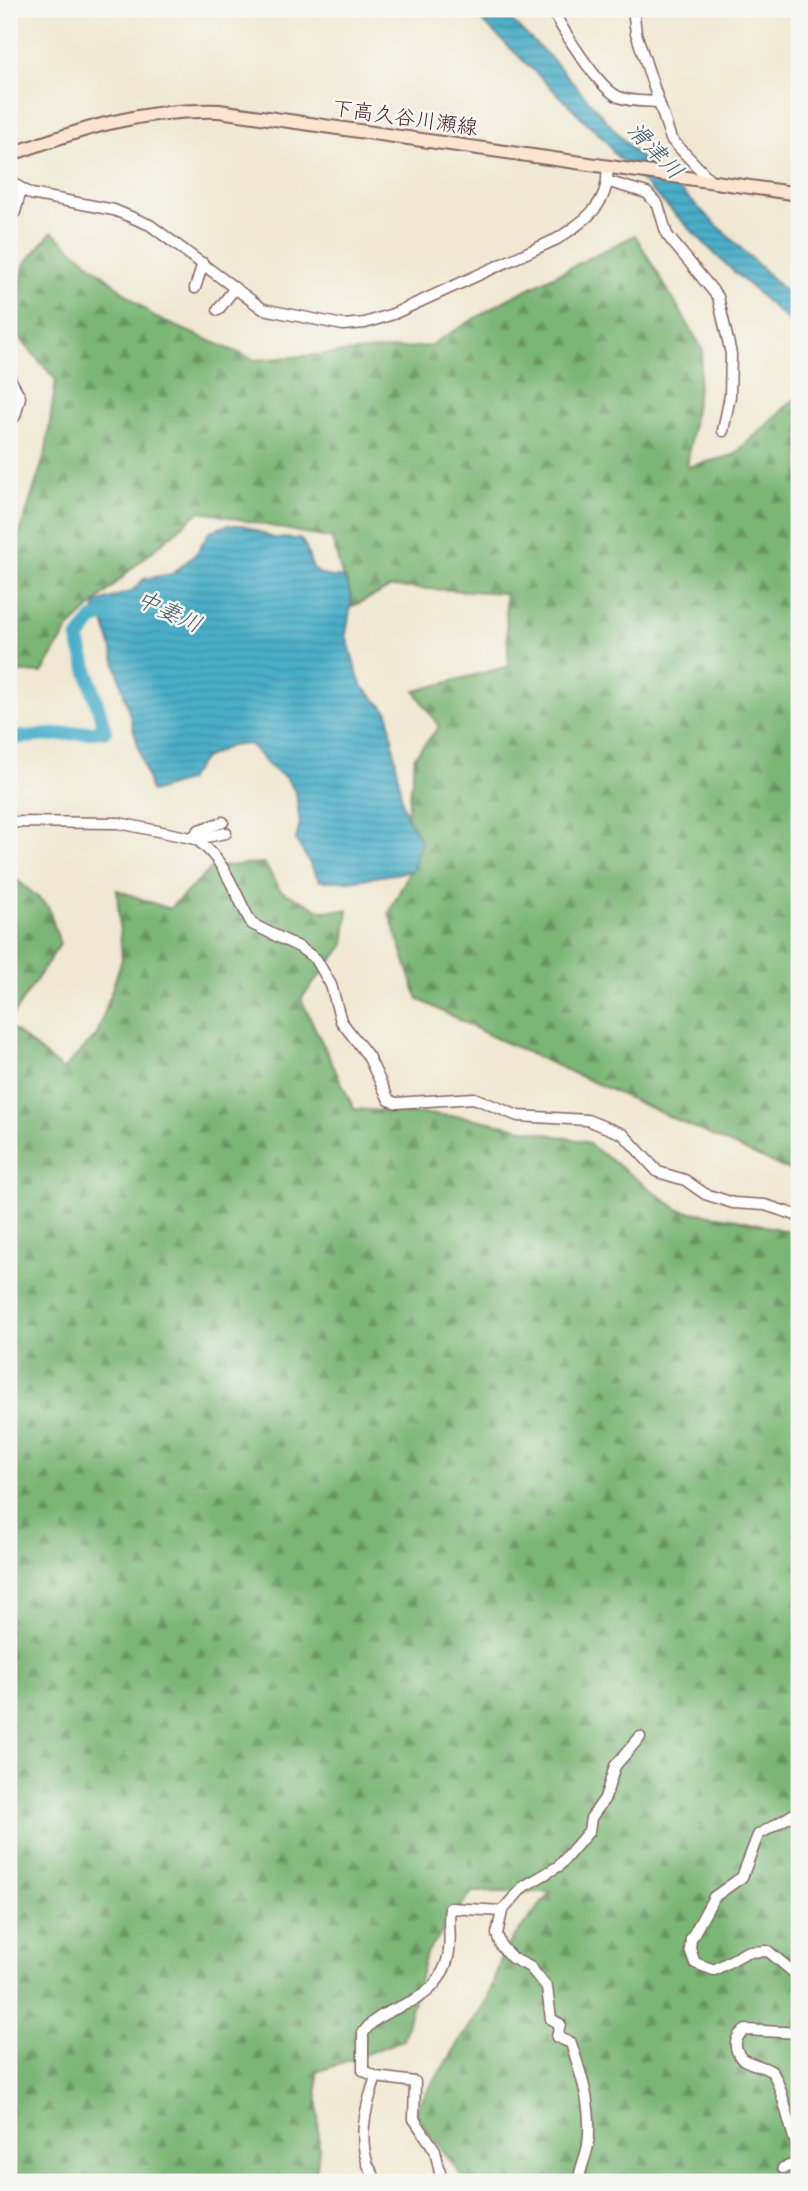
<svg xmlns="http://www.w3.org/2000/svg" width="808" height="2191" viewBox="0 0 808 2191" font-family="'Balsamiq Sans','Klee One',sans-serif">
	<defs>
		<pattern id="forest-firs" width="22" height="20" patternUnits="userSpaceOnUse" patternTransform="scale(1.75)"><rect width="22" height="20" fill="#7ab675"/><path d="M5 1l3.5 6h-7zM16 11l3.5 6h-7z" fill="#669360"/></pattern>
		<pattern id="water-rules" width="6" height="5" patternUnits="userSpaceOnUse" patternTransform="scale(1.75)"><rect width="6" height="5" fill="#4aafc9"/><path d="M0 2.5h6" fill="none" stroke="#408ea3"/></pattern>
	</defs>
	<rect width="100%" height="100%" fill="#f6f6f2"/>
	<filter id="ink" filterUnits="userSpaceOnUse"><feTurbulence type="fractalNoise" baseFrequency=".0143" numOctaves="2"/><feDisplacementMap in="SourceGraphic" scale="14" xChannelSelector="R" yChannelSelector="G"/><feConvolveMatrix kernelMatrix="1 2 1 2 8 2 1 2 1" color-interpolation-filters="sRGB"/></filter>
	<filter id="wash" filterUnits="userSpaceOnUse"><feTurbulence type="fractalNoise" baseFrequency=".00686" numOctaves="4" result="noise"/><feDisplacementMap in="SourceGraphic" scale="28" xChannelSelector="R" yChannelSelector="G"/><feGaussianBlur stdDeviation="1.57" result="paint"/><feColorMatrix in="noise" values="0 0 0 0 0 0 0 0 0 0 0 0 0 0 0 0 0 1.4 0 .05"/><feComposite in="paint" operator="in"/></filter>
	<g filter="url(#wash)">
		<rect width="100%" height="100%" fill="#f0e8d2"/>
		<g fill="url(#forest-firs)" stroke="#626a50" stroke-width="2">
			<path d="M52,232L154,317L255,360L429,346L504,301L635,235L703,350L687,467L734,455L799,395V1175L491,1036L418,999L389,913L420,850L407,817L415,756L439,727L415,691L509,666L505,593L392,587L351,607L332,539L200,511L130,570L69,628L42,673L9,671V568L46,451L56,380L12,329L24,265Z"/>
			<path d="M264,863L281,891L322,911L348,910L344,945L301,999L354,1109L466,1117L586,1142L679,1210L737,1219L799,1234V2157L778,2182H466L414,2112L488,1998L504,1950L551,1892H472L426,1954L403,2040L317,2072L319,2147L316,2176L319,2182H9V1026L63,1070L97,1035L122,959L117,890L169,909L213,867Z"/>
			<path d="M9,873L48,906L60,944L9,1021Z"/>
		</g>
		<g fill="url(#water-rules)" stroke="#4a677a" stroke-width="2">
			<path d="M470,9H514L513,14L506,16L552,59L635,153L680,190L799,304V331L719,258L614,153L607,142Z"/>
			<path d="M228,525H243L273,538L300,539C312,549 305,569 323,575C331,578 339,576 345,578L352,598L346,634L358,677L363,687L388,712L402,801L407,817L421,842L412,871L349,881H320L296,840L300,823L296,793L287,779L268,765L250,744L230,746L204,758L187,781L151,792L104,621L94,610L97,603L132,591L144,579L172,574L196,554L210,531Z"/>
		</g>
		<g fill="none" stroke-linecap="round" stroke-linejoin="round">
			<path stroke="#4aafc9" stroke-width="14" d="M9,738L105,731L78,639L93,619L115,613"/>
		</g>
	</g>
	<g filter="url(#ink)">
		<g fill="none" stroke-linecap="round" stroke-linejoin="round">
			<g stroke="#846565" stroke-width="13">
				<g id="minor">
					<path d="M552,9C562,29 599,89 619,97C630,102 646,101 658,102"/>
					<path d="M633,9L636,33L671,139L712,182"/>
					<path d="M9,181L31,194L114,210L150,225L263,309L343,325L365,323L393,314L557,239C585,221 611,203 607,167"/>
					<path d="M609,182L647,193L658,205L667,235L718,297L731,354L730,396L723,431"/>
					<path d="M9,211L15,212L21,190"/>
					<path d="M195,288L203,263"/>
					<path d="M218,310L234,289"/>
					<path d="M9,377L20,397L15,416L9,423"/>
					<path d="M9,822L119,823L196,839C227,862 234,893 252,924L299,947L316,959L331,985L341,1021L368,1056L389,1100L396,1103L474,1098L518,1116L587,1120L623,1134L658,1172L685,1180L705,1194L733,1203L765,1205L799,1216"/>
					<path d="M192,838L199,830L223,822"/>
					<path d="M196,839L226,833"/>
					<path d="M799,1811L758,1835L742,1877L714,1897L691,1939L690,1949L695,1963L714,1970L747,1952L768,1951L799,1977"/>
					<path d="M502,1911L497,1934L501,1946L512,1958L530,1967L547,1988L551,2019L560,2024L557,2037L571,2043C582,2078 593,2108 588,2145C586,2158 579,2169 579,2182"/>
					<path d="M799,2033L746,2030C734,2036 733,2047 741,2058C750,2065 763,2065 772,2072C781,2081 791,2135 799,2152"/>
					<path d="M376,2077C367,2103 358,2134 367,2162C369,2169 374,2174 376,2182"/>
					<path d="M783,2168L799,2163"/>
					<path d="M9,2172L16,2182"/>
					<path d="M421,2182H439"/>
					<path d="M442,2182L435,2150L414,2119L415,2082L376,2077L363,2070V2033C385,2000 431,2011 447,1961C453,1941 447,1925 450,1908L502,1911L523,1887L559,1866L589,1831L591,1818L605,1798L615,1766L640,1737"/>
				</g>
			</g>
			<g stroke="#846565" stroke-width="16">
				<path id="secondary" d="M9,155C81,129 140,109 219,111L799,194"/>
			</g>
			<use href="#minor" stroke="#fff" stroke-width="10"/>
			<use href="#secondary" stroke="#fce5d0" stroke-width="12"/>
		</g>
	</g>
	<g text-anchor="middle" dominant-baseline="central" stroke-width="5" stroke-linejoin="round" paint-order="stroke">
		<g font-size="21" fill="#4a1f2b" stroke="#f6f6f2">
			<text transform="translate(405 118) rotate(8)">下高久谷川瀬線</text>
		</g>
		<g font-size="23" font-style="italic" fill="#4a596a" stroke="#f6f6f2">
			<text transform="translate(655 151) rotate(46)">滑津川</text>
			<text transform="translate(169 612) rotate(25)">中妻川</text>
		</g>
	</g>
	<rect width="808" height="2191" fill="none" stroke="#f6f6f2" stroke-width="35"/>
</svg>
